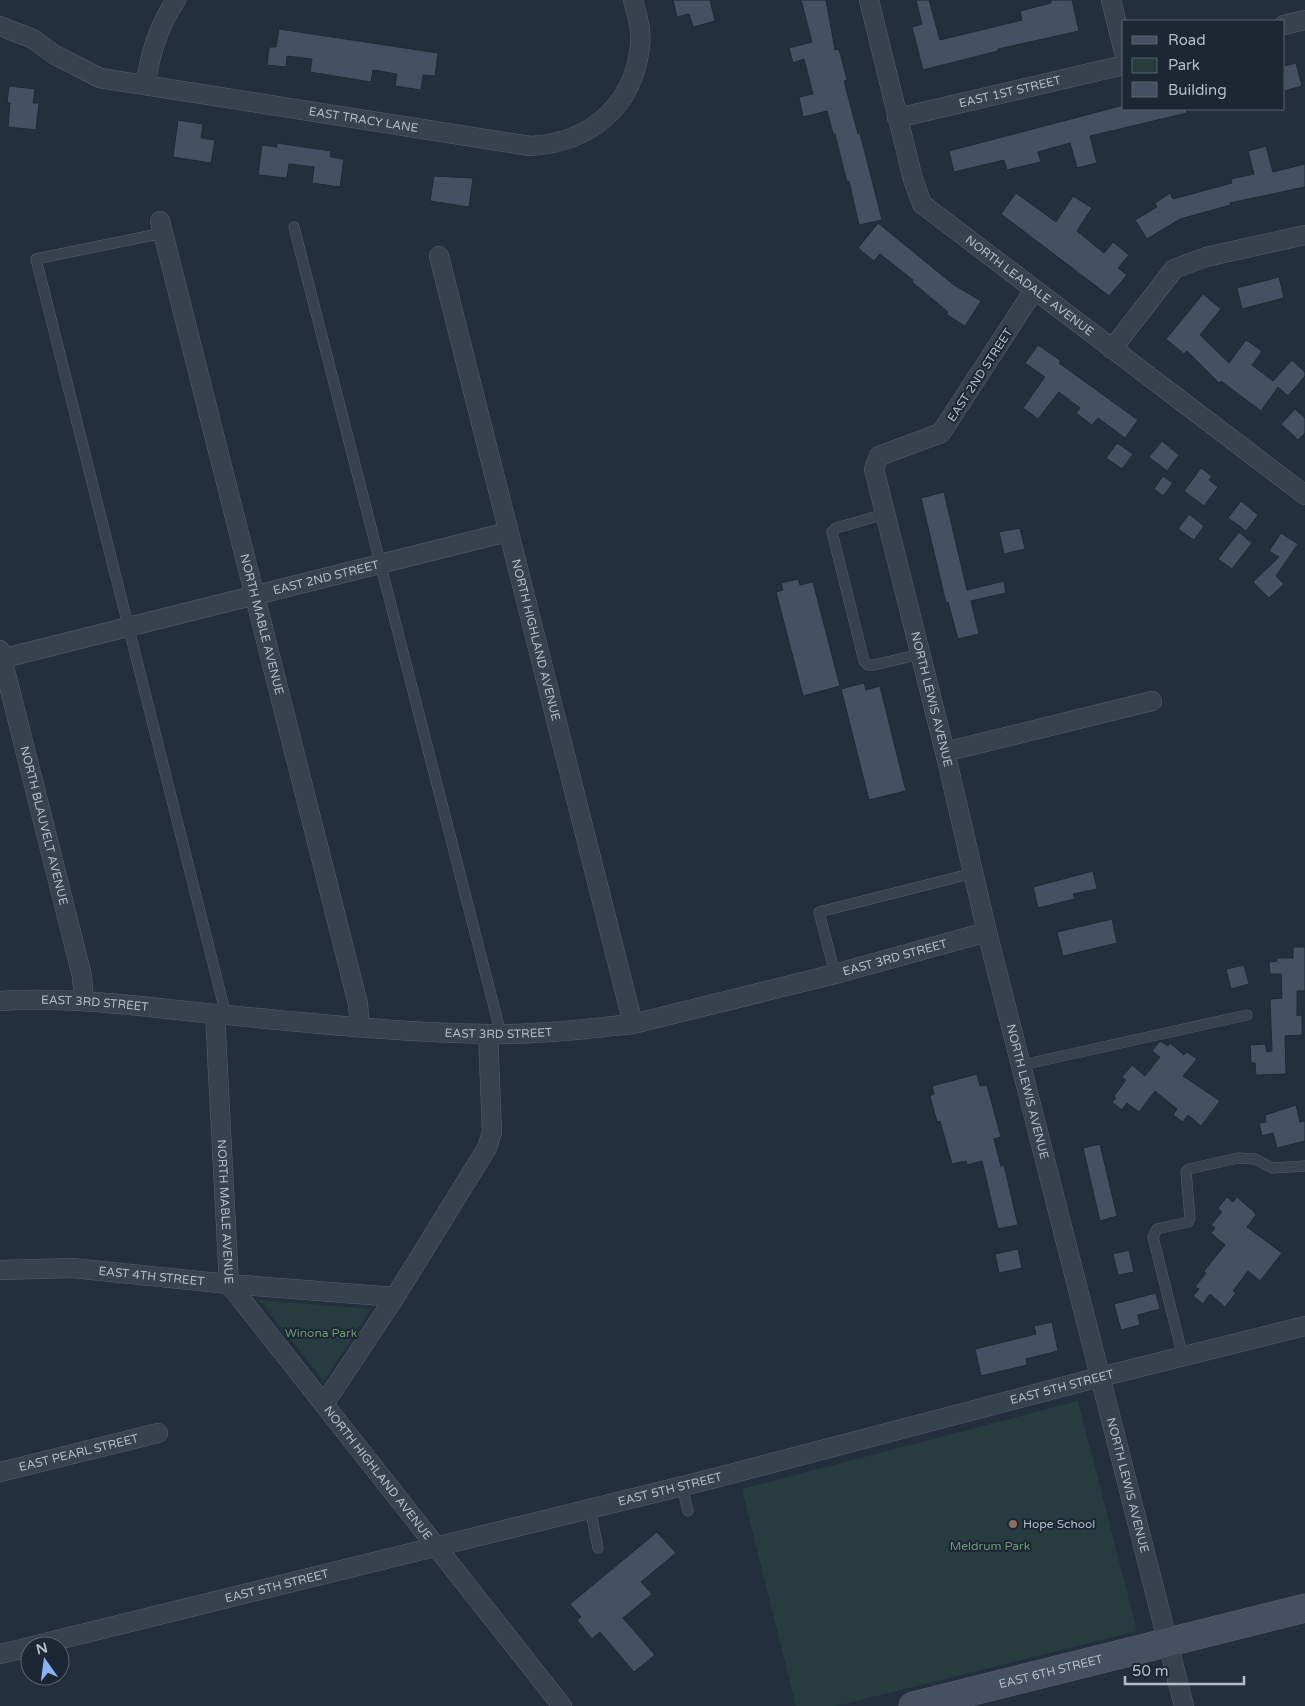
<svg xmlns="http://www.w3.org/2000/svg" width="1305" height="1706" viewBox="0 0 1305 1706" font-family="'Varela Round',sans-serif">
	<rect width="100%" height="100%" fill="#242f3e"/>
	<g fill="#263c3f">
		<path d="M259,1300L371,1309L324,1381Z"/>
		<path d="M1078,1401L1137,1631L836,1706H796L742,1489Z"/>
	</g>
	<g fill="#455162" stroke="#1f2835">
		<path d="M673,0H710L715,21L693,27L689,14L677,17Z"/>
		<path d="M801,0H826L835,50L839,49L847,80L844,81L858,134L860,133L882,220L859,225L849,181L847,182L835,134H833L827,111L803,117L799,97L813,94L804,59L793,63L789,48L812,42Z"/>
		<path d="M916,0H929L940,40L1022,20L1020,11L1051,3V0H1072L1079,31L998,49V51L923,70L912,27L922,24Z"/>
		<path d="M279,29L438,53L435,76L423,75L421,90L395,86L397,74L373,70L371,82L310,72L312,59L287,56L286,67L267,65L269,47H276Z"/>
		<path d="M1296,63L1302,86L1284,91V66Z"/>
		<path d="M9,86L35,89L33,103H39L36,130L8,127L10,103H7Z"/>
		<path d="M1124,105V109H1186L1187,113L1090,136L1097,163L1077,168L1070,143L1038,152L1041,162L1007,170L1004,160L954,172L949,151Z"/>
		<path d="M178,120L203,124L201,138L215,140L211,163L173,157Z"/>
		<path d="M277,143L331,151L330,157L344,159L340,187L312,183L314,167L289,164L287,178L258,175L262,145L277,147Z"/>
		<path d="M1266,146L1273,172L1305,164V187L1230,203L1231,205L1180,219L1147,239L1135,220L1157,207L1155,203L1170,193L1173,199L1232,183L1231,179L1254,174L1248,151Z"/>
		<path d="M434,176L473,178L469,207L430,201Z"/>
		<path d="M1016,193L1056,222L1073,196L1092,208L1077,231L1104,253L1113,242L1129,255L1118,268L1127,275L1109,296L1001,214Z"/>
		<path d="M878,223L954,285L981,301L965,326L946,314L948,312L912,282L913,280L880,254L874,261L858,248Z"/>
		<path d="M1279,277L1284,298L1242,309L1237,288Z"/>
		<path d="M1203,294L1221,309L1200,335L1229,363L1246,340L1262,351L1252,365L1273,381L1292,360L1305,372V376L1288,396L1278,387L1261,411L1221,381L1219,383L1187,351L1184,354L1166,339Z"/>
		<path d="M1038,345L1061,361L1059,363L1138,420L1125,438L1098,418L1092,425L1076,413L1080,408L1059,392L1038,419L1023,408L1045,377L1025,363Z"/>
		<path d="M1295,409L1305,418V433L1298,440L1281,424Z"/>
		<path d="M1162,441L1179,455L1167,471L1149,457Z"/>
		<path d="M1117,443L1133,454L1122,469L1106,458Z"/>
		<path d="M1201,468L1212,476L1209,480L1218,487L1204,506L1184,491Z"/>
		<path d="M1163,476L1173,483L1163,496L1154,489Z"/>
		<path d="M944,492L967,590L1004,581L1006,593L971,601L979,634L958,639L948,602L946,603L921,498Z"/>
		<path d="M1241,501L1258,515L1246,531L1228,518Z"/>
		<path d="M1189,514L1204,526L1194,540L1178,529Z"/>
		<path d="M1020,528L1025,549L1004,554L999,532Z"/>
		<path d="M1239,532L1252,543L1232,569L1218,559Z"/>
		<path d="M1281,533L1298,544L1276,576L1284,584L1269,598L1253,582L1279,557L1269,551Z"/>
		<path d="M798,579L800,585L813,582L840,686L803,696L776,592L783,590L781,583Z"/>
		<path d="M864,683L866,690L880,686L906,791L869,800L841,689Z"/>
		<path d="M1093,871L1097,889L1073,894L1075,899L1038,908L1033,887Z"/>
		<path d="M1112,919L1117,943L1063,956L1057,932Z"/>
		<path d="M1293,947H1305V991H1297V1016L1302,1015V1035L1285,1036L1286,1074L1256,1075L1255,1063H1251L1250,1045L1265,1044L1267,1052L1272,1051L1270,999L1282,998L1281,974H1270L1269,962L1277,961V958H1293Z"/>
		<path d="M1244,965L1249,984L1231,989L1226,969Z"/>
		<path d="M1160,1041L1168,1046L1170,1043L1184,1055L1187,1052L1197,1059L1183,1076L1220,1101L1201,1126L1188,1115L1183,1122L1173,1115L1177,1109L1155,1091L1139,1112L1127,1103L1122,1110L1112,1102L1116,1098L1114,1096L1126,1080L1122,1077L1132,1065L1145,1076L1160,1057L1152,1051Z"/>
		<path d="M977,1074L980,1086L987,1085L992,1104L1001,1137L994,1139L1001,1166L1004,1165L1018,1225L998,1229L982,1161L967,1165L966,1161L952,1164L940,1121L937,1122L930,1096L934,1094L932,1086Z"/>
		<path d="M1296,1105L1300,1122L1305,1121V1141L1277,1148L1273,1133L1262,1136L1259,1123L1266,1122L1265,1115Z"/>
		<path d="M1100,1144L1117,1216L1100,1221L1083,1148Z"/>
		<path d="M1227,1197L1233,1202L1237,1197L1253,1211L1256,1215L1247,1227L1282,1253L1260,1281L1248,1271L1233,1291L1236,1293L1225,1307L1210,1294L1203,1304L1193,1296L1199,1289L1195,1287L1206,1273L1204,1271L1225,1245L1211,1233L1215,1228L1211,1225L1222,1212L1218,1208Z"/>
		<path d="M1018,1249L1022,1268L999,1273L995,1254Z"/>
		<path d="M1129,1250L1134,1272L1118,1275L1113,1254Z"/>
		<path d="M1156,1293L1160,1309L1138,1315L1140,1325L1121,1330L1114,1304Z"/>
		<path d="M1052,1322L1058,1351L1026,1359L1027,1365L981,1376L975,1349L1036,1334L1034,1326Z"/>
		<path d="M657,1532L676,1553L641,1582L652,1594L623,1618L655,1655L634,1672L600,1632L592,1639L577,1620L581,1617L570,1604Z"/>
	</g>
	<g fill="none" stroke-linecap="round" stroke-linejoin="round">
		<g stroke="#565f6c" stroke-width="11">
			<g id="service">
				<path d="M294,227L501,1034"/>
				<path d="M163,233L36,259L226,1015"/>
				<path d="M885,514L836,528L832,532L864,661L868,665H874L921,654"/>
				<path d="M835,974L819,912L974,873"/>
				<path d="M1022,1065L1247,1015"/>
				<path d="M1183,1357L1153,1237L1157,1229L1188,1222L1190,1218L1186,1172L1189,1169L1238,1158L1255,1159L1272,1168L1305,1166"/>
				<path d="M682,1486L688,1511"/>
				<path d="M590,1508L598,1548"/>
			</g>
		</g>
		<g stroke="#565f6c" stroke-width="20">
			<g id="minor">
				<path id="s1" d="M869,0L913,179L922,204L1305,495"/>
				<path d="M1111,0L1124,52"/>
				<path d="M1284,25L1305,20"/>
				<path id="s2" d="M0,26L33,39L55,55L100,78L530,146C589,143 634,107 640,45C642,30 637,15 633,0"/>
				<path d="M146,83C150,54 159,25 176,0"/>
				<path id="s3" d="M897,118L1124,65"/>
				<path id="s4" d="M160,221L358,1004L360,1027"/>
				<path id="s5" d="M439,256L633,1024"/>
				<path id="s6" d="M1034,290L941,433L879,456L874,469L945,752L987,932L1184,1706"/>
				<path d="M1112,349L1174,269L1206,257L1305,235"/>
				<path id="s7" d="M0,650L82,976L84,1001"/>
				<path id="s8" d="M0,659L508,532"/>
				<path d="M945,752L1152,701"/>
				<path id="s9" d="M0,1001C75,996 151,1008 226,1015C313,1023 402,1033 489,1034C537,1035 586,1029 633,1024L835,974L987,932"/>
				<path id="s10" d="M215,1014L229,1284L562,1706"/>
				<path id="s11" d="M0,1270L72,1268L229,1284L395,1297"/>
				<path d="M324,1404L395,1297L487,1148L492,1132L488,1034"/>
				<path id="s12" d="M0,1472L158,1433"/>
				<path id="s13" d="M33,1646L711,1479L1100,1377L1305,1326"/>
				<path d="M0,1654L30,1647"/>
			</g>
		</g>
		<g stroke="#565f6c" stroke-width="29">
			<g id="secondary">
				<path id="s14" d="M913,1706L1305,1608"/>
			</g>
		</g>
		<use href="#service" stroke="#38414e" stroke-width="10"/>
		<use href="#minor" stroke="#38414e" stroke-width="19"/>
		<use href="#secondary" stroke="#465061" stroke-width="28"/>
	</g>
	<circle fill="#8d6e63" stroke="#1d2633" stroke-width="2" cx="1013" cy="1524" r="5"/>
	<g text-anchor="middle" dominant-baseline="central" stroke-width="4" stroke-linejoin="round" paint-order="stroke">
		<g font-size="12" fill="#b4bcc9" stroke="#1d2633">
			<text stroke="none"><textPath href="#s3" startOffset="116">EAST 1ST STREET</textPath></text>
			<text stroke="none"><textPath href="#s2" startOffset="380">EAST TRACY LANE</textPath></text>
			<text stroke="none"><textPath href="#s1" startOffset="346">NORTH LEADALE AVENUE</textPath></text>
			<text transform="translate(980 375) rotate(-57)">EAST 2ND STREET</text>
			<text stroke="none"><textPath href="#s8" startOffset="336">EAST 2ND STREET</textPath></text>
			<text stroke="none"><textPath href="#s4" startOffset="416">NORTH MABLE AVENUE</textPath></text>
			<text stroke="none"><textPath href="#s5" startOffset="396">NORTH HIGHLAND AVENUE</textPath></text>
			<text stroke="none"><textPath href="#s6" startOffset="488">NORTH LEWIS AVENUE</textPath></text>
			<text stroke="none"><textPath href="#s7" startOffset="181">NORTH BLAUVELT AVENUE</textPath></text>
			<text stroke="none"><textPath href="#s9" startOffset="905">EAST 3RD STREET</textPath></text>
			<text stroke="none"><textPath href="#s9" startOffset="95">EAST 3RD STREET</textPath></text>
			<text stroke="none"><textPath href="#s9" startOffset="500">EAST 3RD STREET</textPath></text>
			<text stroke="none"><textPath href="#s6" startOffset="892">NORTH LEWIS AVENUE</textPath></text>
			<text stroke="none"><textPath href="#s10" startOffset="198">NORTH MABLE AVENUE</textPath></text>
			<text stroke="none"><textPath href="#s11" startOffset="152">EAST 4TH STREET</textPath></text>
			<text stroke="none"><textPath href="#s13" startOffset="1061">EAST 5TH STREET</textPath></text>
			<text stroke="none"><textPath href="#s12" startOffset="81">EAST PEARL STREET</textPath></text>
			<text stroke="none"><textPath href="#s10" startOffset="511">NORTH HIGHLAND AVENUE</textPath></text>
			<text stroke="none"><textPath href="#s6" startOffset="1298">NORTH LEWIS AVENUE</textPath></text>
			<text stroke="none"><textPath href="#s13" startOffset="656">EAST 5TH STREET</textPath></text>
			<text stroke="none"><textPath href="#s13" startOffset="251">EAST 5TH STREET</textPath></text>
			<text stroke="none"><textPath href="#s14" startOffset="142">EAST 6TH STREET</textPath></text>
		</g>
		<g font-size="12" fill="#6b9a76" stroke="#1d2633">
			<text x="321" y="1333">Winona Park</text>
			<text x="990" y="1546">Meldrum Park</text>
		</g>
		<g font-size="12" fill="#b4bcc9" stroke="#1d2633" text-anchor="start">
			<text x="1023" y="1524">Hope School</text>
		</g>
	</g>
	<rect x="1122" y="20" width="162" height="90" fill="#1d2633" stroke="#59626f"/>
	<rect x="1132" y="36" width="25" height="8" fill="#465061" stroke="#59626f"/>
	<text x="1168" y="45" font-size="15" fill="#b4bcc9">Road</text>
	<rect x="1132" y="58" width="25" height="15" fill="#263c3f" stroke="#59626f"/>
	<text x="1168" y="70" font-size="15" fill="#b4bcc9">Park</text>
	<rect x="1132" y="82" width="25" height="15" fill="#455162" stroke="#59626f"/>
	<text x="1168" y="95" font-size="15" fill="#b4bcc9">Building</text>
	<g transform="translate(45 1661) rotate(346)"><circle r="24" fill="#1d2633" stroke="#59626f"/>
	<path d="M0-4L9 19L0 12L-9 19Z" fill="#8ab4f8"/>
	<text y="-8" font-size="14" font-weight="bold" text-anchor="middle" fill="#b4bcc9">N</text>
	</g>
	<path d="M1125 1676v8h119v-8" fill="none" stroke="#b4bcc9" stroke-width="2.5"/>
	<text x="1132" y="1676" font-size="15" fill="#b4bcc9" stroke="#1d2633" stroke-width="4" paint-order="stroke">50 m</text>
</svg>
